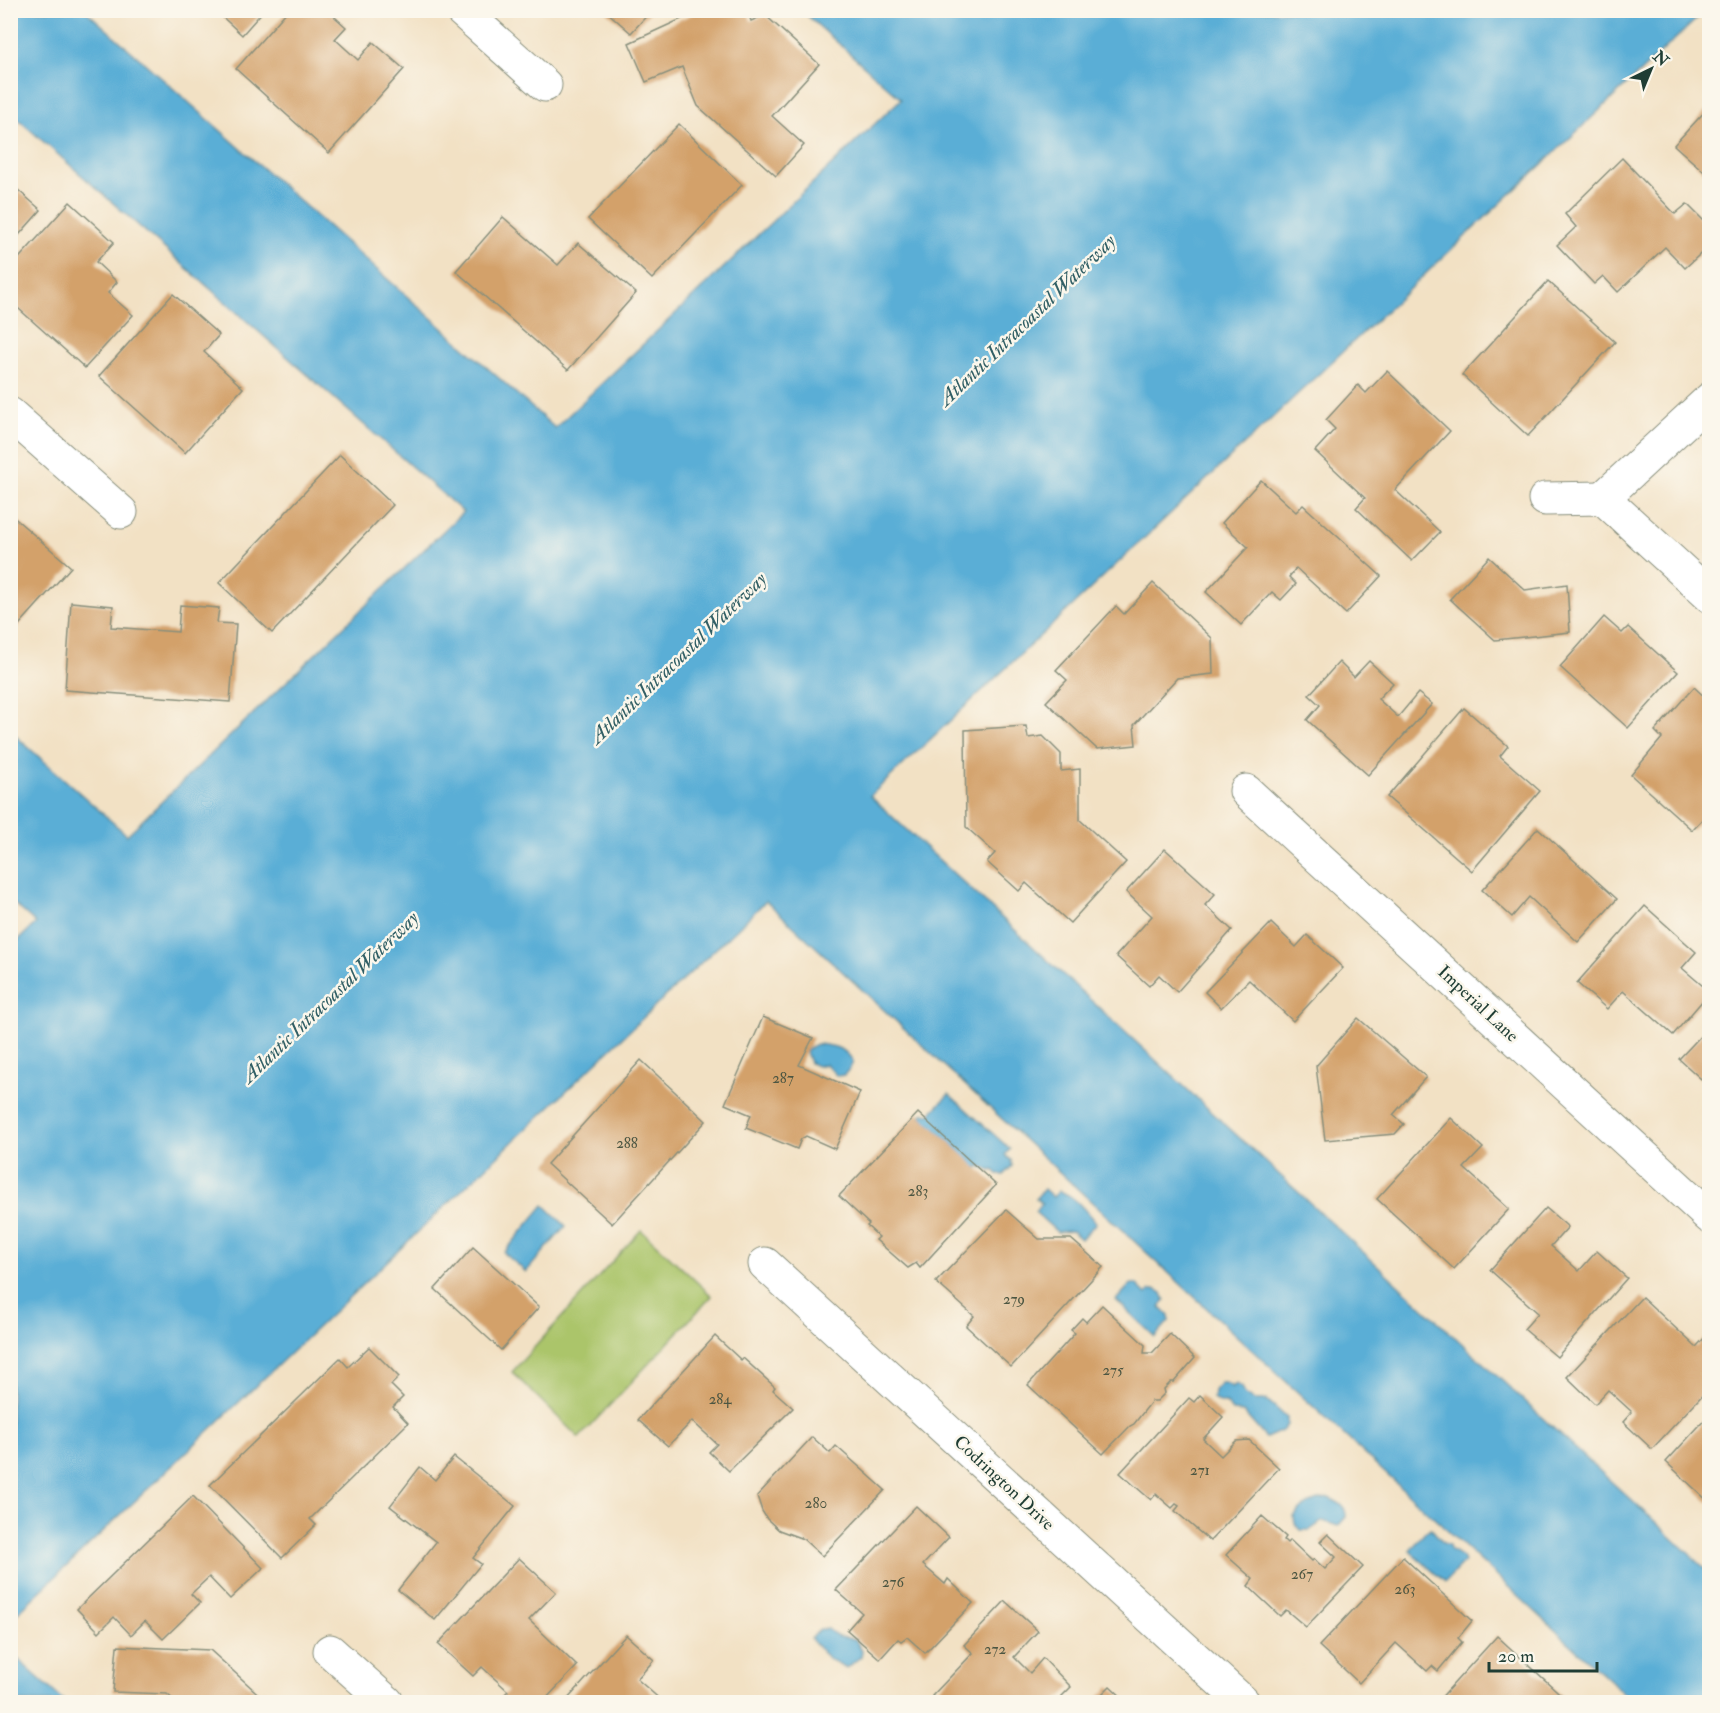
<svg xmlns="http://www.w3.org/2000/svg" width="1720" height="1713" viewBox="0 0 1720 1713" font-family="'IM FELL Double Pica',serif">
	<rect width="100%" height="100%" fill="#fbf7ec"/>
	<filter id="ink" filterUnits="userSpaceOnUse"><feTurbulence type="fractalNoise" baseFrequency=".0167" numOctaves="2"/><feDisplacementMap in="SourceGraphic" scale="12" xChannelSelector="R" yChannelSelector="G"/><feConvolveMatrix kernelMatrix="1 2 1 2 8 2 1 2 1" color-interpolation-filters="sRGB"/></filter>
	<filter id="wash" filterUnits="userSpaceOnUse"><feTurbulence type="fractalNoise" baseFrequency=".008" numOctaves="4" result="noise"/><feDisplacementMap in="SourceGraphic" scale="24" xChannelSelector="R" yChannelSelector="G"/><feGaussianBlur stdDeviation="1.35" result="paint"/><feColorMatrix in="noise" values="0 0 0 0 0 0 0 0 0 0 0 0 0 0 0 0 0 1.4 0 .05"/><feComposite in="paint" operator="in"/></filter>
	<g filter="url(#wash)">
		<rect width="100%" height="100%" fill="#f2e1c4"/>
		<path fill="#abc56b" stroke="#658150" stroke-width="1.5" d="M641,1230L712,1296L579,1438L512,1372Z"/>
		<g fill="#5aaed6" stroke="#3c7685" stroke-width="1.5">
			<path d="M11,10L86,11L555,428L901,99L802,11H1705L870,796L1709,1572V1702H1633L766,901L11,1619L10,948L36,923L11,901V732L127,835L463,512L11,113Z"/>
			<path d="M816,1044C831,1045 846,1047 853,1062L850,1068L844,1075L837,1076L826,1064L817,1066L810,1063L806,1052L810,1047Z"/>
			<path d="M949,1094L1010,1149L1005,1155L1011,1160L1012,1166L1003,1175H999L994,1170L991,1171L980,1166L977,1169L921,1116L924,1113L930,1114Z"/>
			<path d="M1044,1189L1053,1197L1059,1191C1075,1196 1085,1210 1096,1223L1081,1239L1072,1231L1057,1232L1035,1212L1042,1204L1036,1198Z"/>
			<path d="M544,1205L566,1226L526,1272L504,1253Z"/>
			<path d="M1131,1284H1136L1146,1294L1150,1290H1157L1162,1293L1165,1301L1160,1307L1169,1316V1321L1155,1337L1116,1300Z"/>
			<path d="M1221,1383H1226L1232,1387L1236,1384L1242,1387L1245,1394L1254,1400H1267L1287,1418V1425L1282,1431L1266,1438L1243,1412L1232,1411L1226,1403H1222L1213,1398L1214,1390Z"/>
			<path d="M1329,1498C1339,1503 1346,1505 1346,1517L1338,1526L1323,1521L1310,1530H1300L1295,1524L1294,1517C1304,1504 1313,1500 1329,1498Z"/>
			<path d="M1431,1528L1443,1543L1449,1545L1450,1549L1462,1557L1464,1562L1445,1582L1410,1551L1426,1531Z"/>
			<path d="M820,1629H827L839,1637L855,1639L862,1651L861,1656L847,1668L829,1659L811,1639Z"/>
			<path d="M11,1653L65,1702H11Z"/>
		</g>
		<g id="blocks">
			<g fill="#d3a16b">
				<path d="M215,10H264L242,35Z"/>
				<path d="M288,10H327L346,27L335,39L358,60L373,42L404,69L329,153L236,69Z"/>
				<path d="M605,10H652L631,33Z"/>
				<path d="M701,10H747L751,21L765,15L819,64L772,116L804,145L776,176L698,106L682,67L646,82L629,43Z"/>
				<path d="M1710,106V177L1674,145Z"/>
				<path d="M679,124L742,185L652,279L588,219Z"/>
				<path d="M1622,158L1675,214L1687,204L1710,227V245L1685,268L1665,247L1618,292L1603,276L1594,284L1557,245L1576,227L1565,214Z"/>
				<path d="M10,183L41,210L10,245Z"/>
				<path d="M70,202L114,242L96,262L117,282L108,293L133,315L85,368L10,301V268Z"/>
				<path d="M503,217L558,265L578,243L636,293L568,370L456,271Z"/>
				<path d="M1548,281L1615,342L1528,436L1462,375Z"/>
				<path d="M173,294L219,335L204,352L243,388L185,453L99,376Z"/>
				<path d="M1387,371L1450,431L1395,490L1440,532L1412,561L1356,508L1365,498L1315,451L1335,429L1326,420L1358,385L1366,393Z"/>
				<path d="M340,455L393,505L272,633L219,583Z"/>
				<path d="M1261,480L1296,512L1303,505L1381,576L1346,614L1296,568L1289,577L1296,584L1281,600L1272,592L1241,625L1206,592L1248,547L1222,523Z"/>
				<path d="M10,514L71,567L10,635Z"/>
				<path d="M1489,557L1525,590L1567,584L1570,632L1495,640L1450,599Z"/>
				<path d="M1153,583L1212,638L1213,674L1177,678L1134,725L1136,745L1097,749L1046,702L1067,680L1056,670L1116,606L1124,614Z"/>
				<path d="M71,602L113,606L111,627L178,632L180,605L219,608L217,623L236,624L230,702L65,690Z"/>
				<path d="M1604,617L1622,633L1628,627L1678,672L1628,728L1560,667Z"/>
				<path d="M1369,661L1393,683L1378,699L1398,717L1418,693L1432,704L1368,775L1307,720L1320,705L1309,695L1339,662L1354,677Z"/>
				<path d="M1694,687L1710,702V811L1692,830L1631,775L1662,738L1655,731Z"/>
				<path d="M1464,708L1508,746L1500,756L1540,791L1472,871L1387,797Z"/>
				<path d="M1026,726L1028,738L1043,736L1061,754V771L1080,769V820L1126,862L1070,923L1026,883L1019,891L987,862L995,853L966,827L965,730Z"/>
				<path d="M1538,828L1617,899L1578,942L1529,897L1512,917L1482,890Z"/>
				<path d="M1165,849L1215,894L1205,905L1232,930L1177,992L1159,975L1149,986L1116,956L1152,916L1126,892Z"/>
				<path d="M1645,906L1696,952L1682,968L1710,992L1673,1035L1623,991L1607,1009L1577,983Z"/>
				<path d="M1271,923L1296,947L1307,935L1343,968L1293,1021L1249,980L1221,1008L1205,992Z"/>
				<path d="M763,1017L813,1038L799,1065L860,1092L835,1149L806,1136L801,1139L797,1149L746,1128L751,1115L725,1104Z"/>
				<path d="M1358,1018L1426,1077L1393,1115L1404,1124L1395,1134L1325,1140L1316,1066Z"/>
				<path d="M1710,1026V1087L1679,1059Z"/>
				<path d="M641,1060L706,1121L612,1224L547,1164Z"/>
				<path d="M918,1113L996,1185L920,1268L916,1263L908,1268L876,1240L879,1237L867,1226L869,1224L839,1196Z"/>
				<path d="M1451,1118L1483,1148L1464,1168L1509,1209L1454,1269L1377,1199Z"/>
				<path d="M1546,1208L1568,1227L1551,1246L1579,1271L1597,1251L1627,1278L1557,1357L1524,1329L1538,1313L1490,1270Z"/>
				<path d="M1006,1210L1039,1239H1071L1103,1267L1011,1367L966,1326L974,1316L936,1282Z"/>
				<path d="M473,1247L539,1307L501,1350L435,1289Z"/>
				<path d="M1642,1297L1696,1347L1710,1332V1387L1652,1449L1623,1422L1632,1412L1608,1390L1595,1404L1567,1377Z"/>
				<path d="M1102,1305L1145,1345L1144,1353H1152L1170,1334L1195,1358L1174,1382H1171L1164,1389L1165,1393L1157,1401H1152L1134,1424L1130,1426L1103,1454L1028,1385L1075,1333L1071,1330L1082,1318L1086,1322Z"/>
				<path d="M715,1336L741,1360L743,1358L775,1387L773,1390L793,1408L729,1471L709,1452L717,1444L692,1421L668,1446L638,1420Z"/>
				<path d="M369,1347L399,1377L391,1385L403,1397L393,1407L408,1423L310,1519L316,1525L282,1558L210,1485L340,1358L348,1367Z"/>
				<path d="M1200,1395L1223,1417L1203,1439L1221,1456L1236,1441L1249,1440L1279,1468L1210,1541L1175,1511L1179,1506L1176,1504L1172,1508L1156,1494L1151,1500L1120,1473L1189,1398L1194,1402Z"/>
				<path d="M1710,1414V1503L1666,1462Z"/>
				<path d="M812,1437L830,1453L836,1446L885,1490L822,1556L803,1539L779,1530L767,1519L762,1511L757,1496Z"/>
				<path d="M454,1457L515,1506L473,1558L481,1564L435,1620L398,1590L436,1542L390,1506L420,1467L435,1480Z"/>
				<path d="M193,1496L263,1568L230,1599L209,1577L191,1594L200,1603L163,1639L145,1621L131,1635L114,1617L99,1632L77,1609Z"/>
				<path d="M916,1506L949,1537L923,1565L945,1584L948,1579L973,1603L925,1653L907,1637L901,1641L898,1639L880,1659L847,1630L862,1613L836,1590Z"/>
				<path d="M1262,1516L1286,1537L1284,1540L1287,1543L1290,1540L1312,1561L1314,1559L1325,1569L1336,1557L1320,1542L1328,1534L1363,1567L1306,1627L1286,1610L1280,1616L1248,1586L1253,1579L1226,1555Z"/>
				<path d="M1403,1557L1472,1621L1458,1638L1462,1642L1438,1671L1432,1666L1427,1671L1396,1643L1359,1683L1319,1646Z"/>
				<path d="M519,1558L556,1592L529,1620L577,1666L543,1702H503L499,1700L508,1691L482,1667L473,1676L438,1644Z"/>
				<path d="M1005,1601L1038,1631L1014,1657L1030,1673L1043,1658L1071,1687L1056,1702H939L932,1696L973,1653L964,1645Z"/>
				<path d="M626,1635L654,1660L637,1679L663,1702H565Z"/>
				<path d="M1497,1636L1569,1702H1437Z"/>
				<path d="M117,1646L210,1650L267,1702H176L167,1694L113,1692Z"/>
				<path d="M1110,1686L1127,1702H1094Z"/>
			</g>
		</g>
	</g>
	<g filter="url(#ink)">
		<use href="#blocks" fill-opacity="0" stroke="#888f7c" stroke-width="1.5"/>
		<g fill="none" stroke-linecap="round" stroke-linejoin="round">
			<g stroke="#888f7c" stroke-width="35">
				<g id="minor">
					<path d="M461,10L545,85"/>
					<path d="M10,414L121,512"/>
					<path d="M1603,498L1710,399"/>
					<path d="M1545,499L1603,498L1710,596"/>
					<path d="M1246,791L1710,1217"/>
					<path d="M765,1264L1243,1702"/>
					<path d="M330,1651L387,1702"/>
				</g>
			</g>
			<use href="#minor" stroke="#fff" stroke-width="33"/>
		</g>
	</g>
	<g text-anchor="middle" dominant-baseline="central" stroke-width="5" stroke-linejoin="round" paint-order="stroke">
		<g font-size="15" fill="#4c5642">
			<text x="783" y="1078">287</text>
			<text x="627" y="1143">288</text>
			<text x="918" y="1191">283</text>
			<text x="1014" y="1299">279</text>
			<text x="1113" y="1370">275</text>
			<text x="720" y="1399">284</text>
			<text x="1200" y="1470">271</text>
			<text x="816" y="1503">280</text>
			<text x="1302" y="1574">267</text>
			<text x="893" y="1582">276</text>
			<text x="1405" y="1589">263</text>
			<text x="995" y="1649">272</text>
		</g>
		<g font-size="18" fill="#1f3d34" stroke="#fbf7ec">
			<text transform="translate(1478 1004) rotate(43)">Imperial Lane</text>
			<text transform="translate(1004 1483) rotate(43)">Codrington Drive</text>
		</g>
		<g font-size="20" font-style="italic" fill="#315f65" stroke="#fbf7ec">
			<text transform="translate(1027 320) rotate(-44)">Atlantic Intracoastal Waterway</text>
			<text transform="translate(678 658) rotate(-44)">Atlantic Intracoastal Waterway</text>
			<text transform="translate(330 997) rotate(-44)">Atlantic Intracoastal Waterway</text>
		</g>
	</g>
	<rect width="1720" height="1713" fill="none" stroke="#fbf7ec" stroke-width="36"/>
	<g transform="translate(1651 69) rotate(43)" stroke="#fbf7ec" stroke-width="4.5" paint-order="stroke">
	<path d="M0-4.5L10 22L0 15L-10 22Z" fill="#1f3d34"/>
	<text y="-9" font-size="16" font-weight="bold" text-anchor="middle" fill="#1f3d34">N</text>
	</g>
	<path d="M1489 1662v9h108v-9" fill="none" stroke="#1f3d34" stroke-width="3"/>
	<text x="1498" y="1662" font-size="18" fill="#1f3d34" stroke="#fbf7ec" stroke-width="4.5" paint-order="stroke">20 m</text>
</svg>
